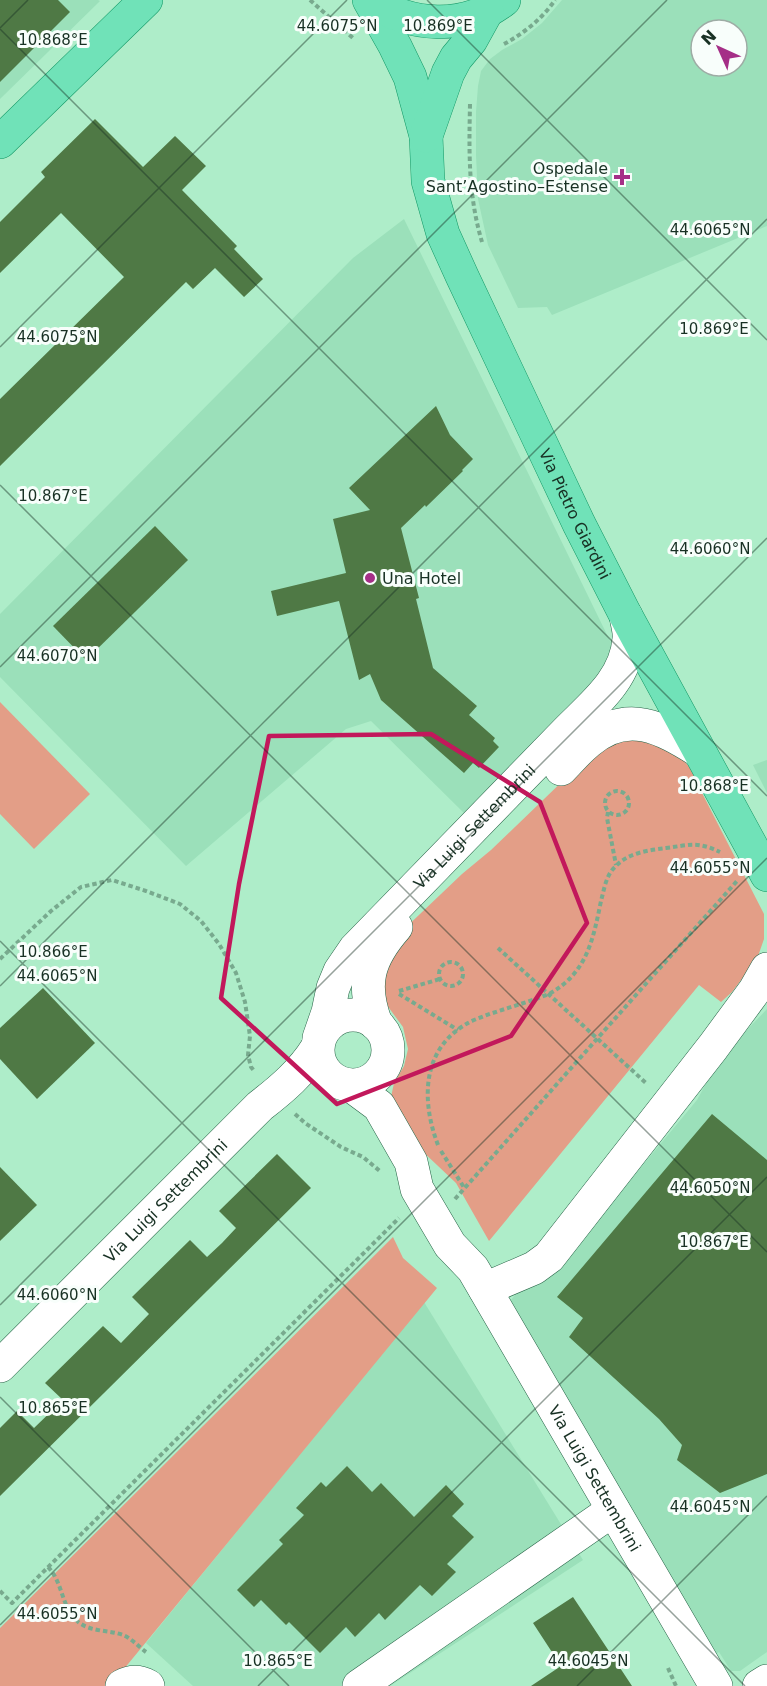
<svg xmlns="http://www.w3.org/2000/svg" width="767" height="1686" viewBox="0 0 767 1686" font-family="'DejaVu Sans',sans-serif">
	<rect width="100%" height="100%" fill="#aeedc9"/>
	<g fill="#9be0ba" fill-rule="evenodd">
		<path d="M0,0H98L100,1L0,99Z"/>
		<path d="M562,0H767V226L552,315L547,307L518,308L488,245L478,199L476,155V112L478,86L481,71L490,59L502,50L522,39L542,23ZM701,30H737V66H701Z"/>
		<path d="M404,219L613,647L611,663L466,815L371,721L346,729L186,866L0,677V614L353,258Z"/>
		<path d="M767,760V793L753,765Z"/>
		<path d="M767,1009V1652L740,1671H731L719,1652L713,1656L513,1311L511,1300L518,1291L549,1278L697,1100L720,1058Z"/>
		<path d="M424,1302L583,1560L390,1686H193L146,1643Z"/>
	</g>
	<g fill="#e39e87">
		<path d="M0,702L90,794L34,849L0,814Z"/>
		<path d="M621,734L674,749L691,769L701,791L764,914V939L757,959L732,992L721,1002L699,985L489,1241L456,1183L419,1148L391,1097L394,1083L404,1066L408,1049L403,1027L378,993L399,934L462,874L491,850L598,747Z"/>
		<path d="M393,1237L403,1258L437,1288L110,1686H0V1628Z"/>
	</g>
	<g fill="#4f7945">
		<path d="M0,0H58L70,12L0,82Z"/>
		<path d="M95,119L143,167L175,136L206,166L182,190L237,246L234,249L263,279L244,297L215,268L193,289L186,282L0,466V399L124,277L61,213L0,273V222L45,177L41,172Z"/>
		<path d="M436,406L450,435L473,459L462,470L463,471L426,507L425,505L401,528L419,598L416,599L433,668L477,706L469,715L495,738L493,741L499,747L479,768L473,763L464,773L381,700L370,674L359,680L339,601L277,616L271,591L346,573L333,519L370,510L349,488Z"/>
		<path d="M155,526L188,560L86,660L53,626Z"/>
		<path d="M43,988L95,1043L37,1099L0,1059V1028Z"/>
		<path d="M712,1114L767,1160V1474L720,1493L677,1460L682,1445L659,1419L569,1337L583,1318L557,1297Z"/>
		<path d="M277,1154L311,1188L0,1496V1428L17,1411L34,1428L63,1400L45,1383L103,1326L121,1343L149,1314L132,1297L190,1240L207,1257L222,1243L236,1228L219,1211Z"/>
		<path d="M0,1167L37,1205L0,1241Z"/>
		<path d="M347,1466L372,1492L381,1483L414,1517L446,1485L464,1504L452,1516L474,1537L447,1564L456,1572L432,1596L420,1585L385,1620L379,1613L355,1637L346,1627L320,1653L289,1622L286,1625L261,1600L254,1607L237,1590L283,1544L279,1540L304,1515L296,1508L321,1482L326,1487Z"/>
		<path d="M573,1597L593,1627L632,1686H531L561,1666L533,1623Z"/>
	</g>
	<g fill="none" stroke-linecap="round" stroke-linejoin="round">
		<g stroke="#266346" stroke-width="34">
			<g id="minor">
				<path d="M561,769C570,760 578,750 588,742C627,708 662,728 699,751"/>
				<circle cx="353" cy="1050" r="35"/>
				<path d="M376,1024C361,984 368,959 396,927"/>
				<path id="s1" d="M319,1038L328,1012L333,988L340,971L355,949L568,730C594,704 626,679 629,639C630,632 627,623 626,616"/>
				<path id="s2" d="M348,1085L356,1089L379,1106L411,1162L417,1189L450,1245L473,1269L716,1686"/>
				<path d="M485,1289L534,1268L549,1257L713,1047L755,990L767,969"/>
				<path id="s3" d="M0,1366L260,1106C282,1089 302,1072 317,1048"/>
				<path d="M122,1686C131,1681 139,1681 148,1686"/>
				<path d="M359,1686L613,1510"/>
				<path d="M759,1686L767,1681"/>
			</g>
		</g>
		<g stroke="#139866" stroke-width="34">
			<g id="major">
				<path id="s4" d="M369,0L395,46L410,77L426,136L428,181L443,234L462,276L579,524L626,616L767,875"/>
				<path d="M370,0C410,27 464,31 504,0"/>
				<path d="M426,136L448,73L456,58L471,40L487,11"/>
				<path d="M0,142L146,0"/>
			</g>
		</g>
		<g stroke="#78aa8e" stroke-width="4" stroke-dasharray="4.5 3" stroke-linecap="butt">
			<path d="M310,0L354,39"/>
			<path d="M504,44C523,34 543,18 555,0"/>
			<path d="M470,104C469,152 468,195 482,242"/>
			<circle cx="617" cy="803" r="12"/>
			<path d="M608,812L607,818L616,865"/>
			<path d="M498,948L646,1083"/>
			<path d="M0,959L51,911L81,887L112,880L146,891L180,904L201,921L219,944L236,973L245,1002L250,1036L248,1055L251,1067L255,1072"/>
			<circle cx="451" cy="974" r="12"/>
			<path d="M399,991L440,979"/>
			<path d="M399,994L458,1030"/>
			<path d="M295,1114L305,1123L341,1147L363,1157L381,1172"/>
			<path d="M438,1145C420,1098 422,1044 474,1020C498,1010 524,1004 549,994C587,973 593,940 601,901C604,890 606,875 615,867C627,853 649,850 666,848C690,845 697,841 720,852"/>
			<path d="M441,1151L465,1189"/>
			<path d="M455,1199L737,881"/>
			<path d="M48,1567C64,1583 61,1611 81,1624C94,1632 109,1630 123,1635C131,1638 139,1647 146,1652"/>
			<path d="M0,1591L12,1603L399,1218"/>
			<path d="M668,1668L676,1686"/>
		</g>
		<use href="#minor" stroke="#fff" stroke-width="33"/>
		<use href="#major" stroke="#70e2b8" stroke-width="33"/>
	</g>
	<path fill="none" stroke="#c2185b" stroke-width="4.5" stroke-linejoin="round" d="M431,734L540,802L587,923L511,1036L337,1104L221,998L239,884L269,736Z"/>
	<path fill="none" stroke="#183124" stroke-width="1.5" stroke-opacity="0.45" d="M427,0L767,340M0,28L28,0M0,29L767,796M0,347L347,0M0,485L767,1252M0,667L667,0M0,941L745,1686M0,986L767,219M0,1305L767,538M0,1397L289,1686M0,1625L767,858M258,1686L767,1177M577,1686L767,1496"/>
	<g fill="#a52f87" stroke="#f8fefb" stroke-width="2">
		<path d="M619 168h6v6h6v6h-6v6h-6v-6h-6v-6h6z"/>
		<circle cx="370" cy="578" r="6"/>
	</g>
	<g text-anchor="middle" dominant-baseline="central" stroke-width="6" stroke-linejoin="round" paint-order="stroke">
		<g font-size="16" fill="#183124" stroke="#f8fefb" text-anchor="end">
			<text x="608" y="168">Ospedale<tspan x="608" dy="18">Sant’Agostino–Estense</tspan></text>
			<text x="382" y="578" text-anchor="start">Una Hotel</text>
		</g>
		<g font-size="16" fill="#183124" stroke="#f8fefb">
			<text stroke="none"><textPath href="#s4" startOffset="558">Via Pietro Giardini</textPath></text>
			<text stroke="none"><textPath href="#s1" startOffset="268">Via Luigi Settembrini</textPath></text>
			<text stroke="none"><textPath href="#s3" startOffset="234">Via Luigi Settembrini</textPath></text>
			<text stroke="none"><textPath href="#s2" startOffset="470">Via Luigi Settembrini</textPath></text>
		</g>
	</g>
	<g font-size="15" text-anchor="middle" fill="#183124" stroke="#f8fefb" stroke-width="6" stroke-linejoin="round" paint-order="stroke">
		<text x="337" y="31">44.6075°N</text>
		<text x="438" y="31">10.869°E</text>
		<text x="53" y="45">10.868°E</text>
		<text x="710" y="235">44.6065°N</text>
		<text x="714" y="334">10.869°E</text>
		<text x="57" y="342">44.6075°N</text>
		<text x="53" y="501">10.867°E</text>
		<text x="710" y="554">44.6060°N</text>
		<text x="57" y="661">44.6070°N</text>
		<text x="714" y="791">10.868°E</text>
		<text x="710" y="873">44.6055°N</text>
		<text x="53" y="957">10.866°E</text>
		<text x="57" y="981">44.6065°N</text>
		<text x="710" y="1193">44.6050°N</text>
		<text x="714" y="1247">10.867°E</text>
		<text x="57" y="1300">44.6060°N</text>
		<text x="53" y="1413">10.865°E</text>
		<text x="710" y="1512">44.6045°N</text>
		<text x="57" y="1619">44.6055°N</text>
		<text x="278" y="1666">10.865°E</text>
		<text x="588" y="1666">44.6045°N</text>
	</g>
	<g transform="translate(719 48) rotate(315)"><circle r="28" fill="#f8fefb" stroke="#9eaca5" stroke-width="1.5"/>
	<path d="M0-4.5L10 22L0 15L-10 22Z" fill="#a52f87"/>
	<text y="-9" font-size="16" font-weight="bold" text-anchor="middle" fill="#183124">N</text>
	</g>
</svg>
